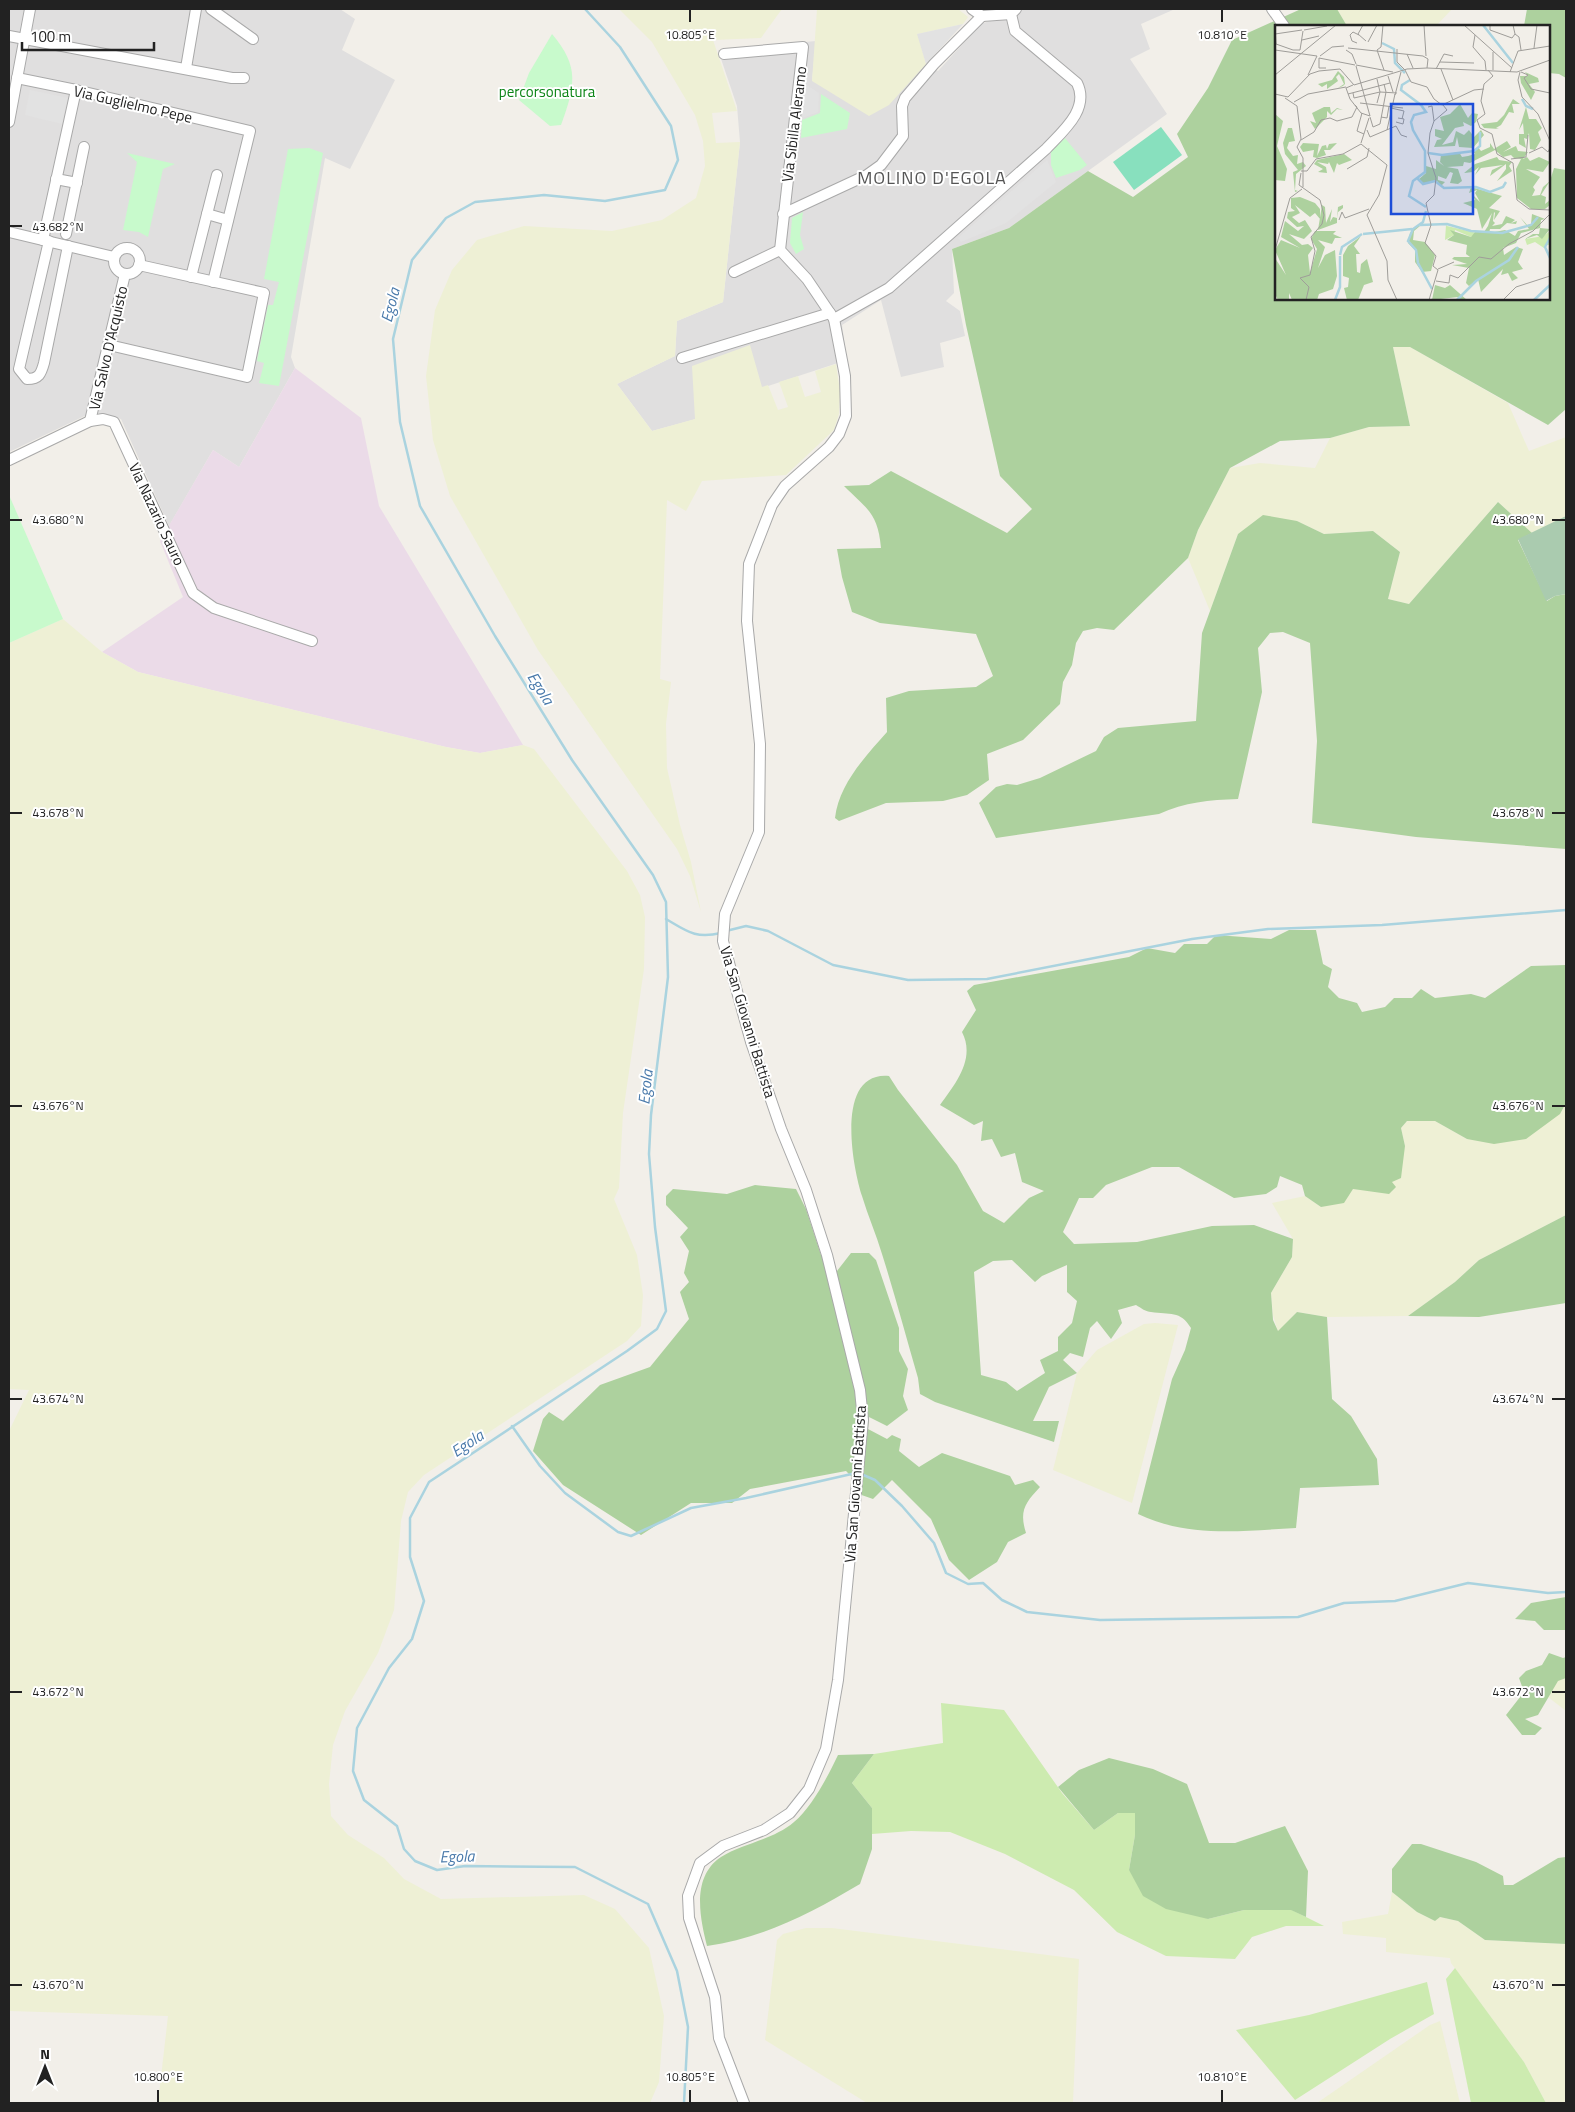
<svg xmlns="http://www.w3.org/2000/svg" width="1575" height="2112" viewBox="0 0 1575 2112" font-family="'Titillium Web',sans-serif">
	<rect width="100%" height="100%" fill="#f2efe9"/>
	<g fill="#e0dfdf">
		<path d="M9,9H340L355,19L342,50L395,80L350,169L325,158L291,357L295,368L239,467L213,450L169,526L121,419L93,412L9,452Z"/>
		<path d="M1021,9H1175L1141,24L1150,49L1130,59L1167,114L1009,228L952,249L954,293L946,301L960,311L965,336L940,343L944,367L901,377L881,300L842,325L847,360L762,388L696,419L652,431L617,384L675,356L677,321L723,302L740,142L737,106L718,50L816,41L812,81L908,82L926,64L938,71L981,24Z"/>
	</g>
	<path fill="#ebdbe8" d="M295,368L361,418L379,506L523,745L480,753L446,747L138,672L102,652L183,597L160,541L213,450L239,467Z"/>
	<g fill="#eef0d5">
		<path d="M619,9H782L761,38L713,40L737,111L712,113L716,143L740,142L723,302L677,321L675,356L617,384L652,431L695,419L692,366L750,345L762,387L768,385L778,410L788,407L779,382L798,376L805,397L821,392L815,371L836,364L840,391L839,414L834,430L786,475L702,481L686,511L667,500L660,679L671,682L666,724L667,768L680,825L691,862L701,912L690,876L677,849L538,650L450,496L433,440L426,376L435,310L452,270L477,240L524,226L612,231L662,220L696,198L705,166L703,141L695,115L652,42Z"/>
		<path d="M817,9H958L968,17L963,24L918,34L926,64L889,105L869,116L812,81Z"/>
		<path d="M1337,9H1452L1436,26H1347Z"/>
		<path d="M1393,347H1410L1508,403L1529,451L1566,437V516L1532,533L1498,502L1409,604L1388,599L1400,552L1373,531L1324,534L1297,521L1238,534L1210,611L1188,558L1198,530L1230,468L1260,463L1315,468L1330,438L1369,427L1410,426Z"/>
		<path d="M63,619L102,652L138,672L446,747L480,753L523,745L534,749L627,871L640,895L645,917L644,969L623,1113L619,1188L614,1199L637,1255L643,1295L641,1326L627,1341L424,1475L408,1492L401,1521L394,1610L378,1653L345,1711L333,1745L329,1784L331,1816L348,1835L384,1858L404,1879L441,1899L584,1895L615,1909L649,1948L664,2016L659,2082L650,2103H158L168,2016L9,2011V1431L29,1390L9,1389V643Z"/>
		<path d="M1566,1103V1215L1479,1260L1455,1282L1408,1316L1327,1317L1297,1312L1278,1332L1273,1315L1271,1293L1292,1257L1293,1239L1272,1203L1305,1196L1321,1207L1353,1189L1392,1182L1405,1146L1401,1128L1407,1121H1435L1467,1139L1560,1114Z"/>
		<path d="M1155,1323L1178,1325L1132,1503L1053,1470L1077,1373L1097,1350L1144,1324Z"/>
		<path d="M1566,1678V1711L1548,1697L1558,1680Z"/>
		<path d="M1392,1892L1417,1912L1435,1921L1439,1917L1458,1921L1485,1940L1566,1944V2103H1546L1524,2062L1451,1963L1450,1958L1386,1952V1938L1343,1934L1342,1922L1388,1914Z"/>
		<path d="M806,1928H832L1079,1959L1073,2103H867L765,2040L777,1940L783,1934Z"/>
		<path d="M1440,2021L1460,2103H1317L1430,2025Z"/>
	</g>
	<g fill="#cdebb0">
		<path d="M941,1703L1004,1710L1062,1793L1094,1830L1118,1813H1135V1835L1129,1870L1208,1919L1244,1910H1292L1324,1926H1286L1252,1937L1235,1959L1166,1956L1117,1932L1074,1890L1005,1854L950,1832L911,1831L872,1834V1808L852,1783L874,1754L943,1743Z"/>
		<path d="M1455,1968L1524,2062L1546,2103H1471L1446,1979Z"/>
		<path d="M1427,1982L1434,2014L1390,2039L1295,2100L1236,2030L1309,2015Z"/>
	</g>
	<g fill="#add19e" fill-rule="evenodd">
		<path d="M1301,9H1337L1347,26H1276V299H1549V184L1554,168L1566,170V409L1548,425L1410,347H1393L1410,426L1369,427L1330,438L1280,441L1230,468L1198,530L1188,558L1114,630L1097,628L1083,631L1076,643L1072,665L1063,682L1060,704L1023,740L987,754L989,780L967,795L943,801L886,803L839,821L835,818C839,784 865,757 887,732L886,698L909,691L976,687L993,676L976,634L880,623L852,612L842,577L837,549L881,548C878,513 867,509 844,486L869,485L891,471L1007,533L1032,509L1000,476L966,325L952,249L1009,228L1088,171L1133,197L1188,157L1177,134L1208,88L1232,40Z"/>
		<path d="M1527,9H1566V78L1559,74L1549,73V26H1524Z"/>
		<path d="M1498,502L1532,533L1518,540L1547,601L1555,596L1566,594V849L1416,837L1312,823L1317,741L1310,643L1283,632L1270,633L1258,648L1262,692L1238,799C1209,800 1185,802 1159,814L996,838L979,803L996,787L1007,784L1017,785L1040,778L1096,751L1104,737L1118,728L1196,721L1202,633L1238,534L1263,515L1297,521L1324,534L1373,531L1400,552L1388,599L1409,604Z"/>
		<path d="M1289,930H1316L1323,964L1332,969L1328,987L1339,998L1357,1003L1362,1012L1385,1007L1394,998H1412L1421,989L1435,998L1471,994L1485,998L1531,966L1566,965V1103L1560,1114L1526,1139L1494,1144L1467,1139L1435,1121H1407L1401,1128L1405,1146L1401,1178L1392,1182L1396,1187L1389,1194L1353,1189L1344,1203L1321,1207L1305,1196L1302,1185L1280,1176L1277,1187L1266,1194L1234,1198L1179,1167H1152L1106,1185L1093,1198H1079L1063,1232L1074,1244L1137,1242L1212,1226L1254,1225L1293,1239L1292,1257L1271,1293L1273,1320L1278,1331L1297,1312L1327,1317L1332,1399L1351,1416L1377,1459L1379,1485L1300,1488L1296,1528C1241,1531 1188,1538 1138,1514L1172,1379L1185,1350L1191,1328C1180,1310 1170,1315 1151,1312C1146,1312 1141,1308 1136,1305L1118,1310L1122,1323L1111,1339L1097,1321L1090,1328L1083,1357L1070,1353L1063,1360L1077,1373L1049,1387L1033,1421H1059L1054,1442L935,1402L920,1394L918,1378C906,1337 895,1295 882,1254C876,1234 868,1216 862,1196C852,1165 835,1071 889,1076L898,1090L957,1165L983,1211L1004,1223L1029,1198L1044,1191L1022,1182L1015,1153L1001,1157L992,1139L981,1141L983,1121L974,1125L940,1105C955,1084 976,1059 962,1032L976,1010L967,991L974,985L1129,957L1147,948L1175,953L1184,944H1207L1216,935L1271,939ZM1012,1260L1035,1282L1042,1276L1067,1265V1292L1077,1301L1072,1323L1058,1337V1351L1040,1360L1045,1373L1017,1391L1006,1382L981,1375L974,1272L993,1261Z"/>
		<path d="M755,1185L796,1189L806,1209L821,1255L837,1271L851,1253H869L876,1260L899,1328V1351L908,1369L903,1396L908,1410L887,1426L869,1417L868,1429L887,1439L892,1435L901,1439L899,1451L919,1467L942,1453L1010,1476L1015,1485L1033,1480L1040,1487C1025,1503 1019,1511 1026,1533L1008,1542L997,1562L969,1580L949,1560L931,1519L892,1480L873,1499L853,1492V1478L846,1471L750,1489L732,1503H691L641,1535L563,1485L533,1451L543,1419L549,1412L563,1421L600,1385L650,1367L689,1319L680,1292L689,1282L684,1273L689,1251L680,1237L688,1228L666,1205V1196L673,1189L727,1194Z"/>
		<path d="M1566,1215V1303L1479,1317L1408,1316L1455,1282L1479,1260Z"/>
		<path d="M1566,1597V1630H1544L1535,1621L1515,1619L1531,1603Z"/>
		<path d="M1549,1653L1563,1658L1566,1657V1678L1558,1681L1538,1715L1525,1719L1542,1728L1535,1735H1522L1506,1715L1524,1692L1519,1678L1526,1671L1542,1665Z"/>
		<path d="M874,1754L852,1783L872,1808V1849L860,1884C811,1913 764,1938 707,1946C700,1918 691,1877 721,1857C743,1843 773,1840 794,1822C812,1807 828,1776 838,1755Z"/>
		<path d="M1109,1758L1153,1769L1187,1784L1209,1843H1235L1285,1826L1308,1871L1306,1917L1291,1910H1244L1208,1919L1166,1909L1143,1896L1129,1870L1135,1835V1813H1118L1094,1830L1058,1787L1079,1770Z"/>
		<path d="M1412,1844H1421L1476,1862L1503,1876L1504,1885H1513L1558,1858L1566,1857V1944L1485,1940L1458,1921L1440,1917L1435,1921L1417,1912L1392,1892V1869Z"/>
	</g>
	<path fill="#aacbaf" d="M1566,516V594L1555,596L1546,601L1518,539Z"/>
	<g fill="#c8facc">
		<path d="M552,34C580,67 575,86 561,125L550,126L519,100L529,73Z"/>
		<path d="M821,94L850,113L847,129L801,138L802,120L820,113Z"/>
		<path d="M1065,138L1087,165L1080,170L1056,178L1051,165V151Z"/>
		<path d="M309,148L323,153L279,386L259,383L264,363L257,361L268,305H273L279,282L264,279L288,149Z"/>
		<path d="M127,153L175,164L163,169L148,237L139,232L123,230L137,162Z"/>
		<path d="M803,212L800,235L804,249L796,254L790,243L792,218Z"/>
		<path d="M9,495L63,619L9,643Z"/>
	</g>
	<path fill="#88e0be" d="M1161,127L1182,155L1134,190L1113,162Z"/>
	<g fill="#e2e2e2">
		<path d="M963,24L926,64L917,34Z"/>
		<path d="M805,84L819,93L818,112L802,118Z"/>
		<path d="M30,90L68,98L62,124L25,115Z"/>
		<path d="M1047,160L1056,182L1006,223L961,242L958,238Z"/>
	</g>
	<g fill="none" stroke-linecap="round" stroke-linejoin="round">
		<g stroke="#aad3df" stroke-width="2.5">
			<path d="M585,9L620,47L671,126L678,160L665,190L605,201L544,195L475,202L446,218L412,260L393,339L400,422L420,506L495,636L572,760L653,875L666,902L668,977L651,1115L649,1154L655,1227L666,1311L657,1329L627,1351L429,1482L410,1518V1557L424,1601L412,1639L389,1668L357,1728L353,1771L364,1800L397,1826L404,1849L415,1861L437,1870L465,1866L575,1867L648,1904L677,1971L688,2027L684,2103"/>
			<path d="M666,919C688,932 696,939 721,933"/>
			<path d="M726,931L746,926L768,931L833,965L908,980L987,979L1192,939L1268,929L1382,925L1566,910"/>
			<path d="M512,1426L540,1466L565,1493L618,1532L631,1536L691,1508L746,1498L856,1473"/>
			<path d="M861,1474L875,1480L902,1506L934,1543L946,1573L968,1584L983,1583L1002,1600L1027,1612L1100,1620L1298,1617L1344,1603L1395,1601L1468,1583L1548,1593L1566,1592"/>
		</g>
		<g stroke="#a9a9a9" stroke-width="12">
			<g id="minor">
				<path d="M211,9L253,39"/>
				<path d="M972,9L982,16L1011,14"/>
				<path d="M1272,9L1284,26"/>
				<path d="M9,36L232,78H244"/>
				<path d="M724,54L803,47L780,250L807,279L834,319L845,376L846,416L839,434L829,447L785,486L772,505L749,564L747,621L760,744L759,832L725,914L723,941L751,1042L781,1129L806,1190L827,1255L860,1390L863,1420L838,1680L826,1749L809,1789L790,1813L764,1830L723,1846L700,1863L688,1896L689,1918L715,1997L719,2038L744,2103"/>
				<path d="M186,68L196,9"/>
				<path d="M17,78L76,90L250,131L213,282"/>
				<path d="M9,122L30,9"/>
				<path d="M56,179L77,183"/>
				<path d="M207,214L228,220"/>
				<path d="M783,214L867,175L881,165L903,136L902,106L905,98L934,64L982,16"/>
				<path d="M9,232L114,257"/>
				<path d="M66,234L84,147"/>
				<path d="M43,240L76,90"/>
				<path d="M49,241L19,369L27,379C39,379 41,374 44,363L68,246"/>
				<circle cx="127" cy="261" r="13"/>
				<path d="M734,272L780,250"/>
				<path d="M191,277L217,175"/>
				<path d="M834,319L889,288L1046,149C1063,131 1090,109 1077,83L1015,31L1011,14L1016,9"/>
				<path d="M109,345L247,377L264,293L139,265"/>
				<path d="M682,358L830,313"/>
				<path d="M90,421L125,274"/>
				<path d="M9,460L90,421L103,419L114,422L193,593L214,608L312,641"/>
			</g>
		</g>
		<use href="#minor" stroke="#fff" stroke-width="10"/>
	</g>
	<path fill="none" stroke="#222" stroke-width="2" d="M690,10V22M1222,10V22M10,226H22M10,520H22M1552,520H1565M10,813H22M1552,813H1565M10,1106H22M1552,1106H1565M10,1399H22M1552,1399H1565M10,1692H22M1552,1692H1565M10,1985H22M1552,1985H1565M158,2090V2102M690,2090V2102M1222,2090V2102"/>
	<g text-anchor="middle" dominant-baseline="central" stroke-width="4" stroke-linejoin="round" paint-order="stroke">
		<g font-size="15" fill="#0c8416" stroke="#fff">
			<text x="547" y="91">percorsonatura</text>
		</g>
		<g font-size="15" fill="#222" stroke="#fff">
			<text transform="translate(133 104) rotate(13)">Via Guglielmo Pepe</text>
			<text transform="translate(794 124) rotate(-83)">Via Sibilla Aleramo</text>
			<text transform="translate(108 348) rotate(-77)">Via Salvo D'Acquisto</text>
			<text transform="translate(157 514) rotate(65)">Via Nazario Sauro</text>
			<text transform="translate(748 1022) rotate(73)">Via San Giovanni Battista</text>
			<text transform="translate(855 1484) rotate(-86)">Via San Giovanni Battista</text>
		</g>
		<g font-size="16" font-style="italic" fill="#4a7aab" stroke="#fff">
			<text transform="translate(390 305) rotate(-76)">Egola</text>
			<text transform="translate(541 688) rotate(58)">Egola</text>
			<text transform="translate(645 1087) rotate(-84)">Egola</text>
			<text transform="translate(467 1443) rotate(-34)">Egola</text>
			<text transform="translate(457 1856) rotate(-2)">Egola</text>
		</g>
		<g font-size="18" letter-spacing="1" fill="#555" stroke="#fff">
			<text x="932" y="177">MOLINO D'EGOLA</text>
		</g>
	</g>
	<g transform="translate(1275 25)">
		<rect width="275" height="275" fill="#f2efe9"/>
		<path d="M171,200L172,201L202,208L196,212L180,205L179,210L170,215ZM275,206V220H270L269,223L260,217L252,220L250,214L269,211Z" fill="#cdebb0"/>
		<path d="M63,46L69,52L70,59L68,61L63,63L69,59L64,49L61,52L63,56L52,64V59L47,62L43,59L57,55ZM250,47L263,53L264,57L254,59L260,67L256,75L246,58L245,51H253ZM238,74L245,79H237L239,88L234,87L226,100L221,103L224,104L209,103L206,99L222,97L229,90ZM185,79L193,93L197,88L203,89L201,97L196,101L188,97L189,101L180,103L167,120L178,117L181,106L189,110L194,105L199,112L206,105L209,110L198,123L184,122L182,112L180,121L159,122L162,115L167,114L160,111V104L169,106L165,92L175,89ZM49,82H55L56,88L62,83L68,85L62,84L56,90L52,86V92L40,104L35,96L41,98L37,88ZM251,82L254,94H261L267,103L263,107L266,115L260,125L255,124L254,108L252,114L249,113L251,123L244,119V109H249L248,98L244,105ZM0,89L8,96L2,121L12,144L10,156L0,155ZM13,103H17L20,116L14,117L12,123L18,131L23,130L22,139L28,137L31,141L21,149L20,165L23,166L20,167L18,147L23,145L10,129L8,118ZM232,116L236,122L228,127L241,121L243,126L253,127L248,134L252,132L255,136L264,132L275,137L268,147L251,144L265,152L258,162L260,165L257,171L265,170L268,162L275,156L266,170L271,172L270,179L275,175V180L270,184H256L242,173L241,144L246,134L239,133L236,130L228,132L220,125L195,138L189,137L188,141L172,142L183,144L187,156L183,159L175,158L178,148L175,147L171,154L163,151V155L170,157L166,161L162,156L149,159L143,155L151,148V141L161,144V135L169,141L165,137L166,130L184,127L187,132L193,131L200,129L198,126L203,122L206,126L215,122V118L219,124ZM28,118L44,119L42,131L47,121L51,120L52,124L54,119L62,118L55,125H49L51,130L42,133L38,132L39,125L28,127L25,122ZM69,129L77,135L64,140L62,138L59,148L54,137L53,139L42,137L51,142L52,148L43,147L48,144L39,139L42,135ZM222,132L224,135L237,137L234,141L237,146L222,156L231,144V139L215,151L217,145L228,140L206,143L200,150L204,142L198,147L189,148L200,139ZM196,162L227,171L214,183L225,186L219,195L220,188L219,187L218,196L220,198L217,201L227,199L231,191L240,195L236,198L242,196L241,199L232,198L225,204H215L214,208L230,205L240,211L243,206L254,204L245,192L252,200L256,199L257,189L270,194L266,195L265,203L275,204L267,214L262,210L250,214L258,209H264L265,203L246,208L241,218L228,223L229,230L241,222L248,224L243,237L248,244L237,247L243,253L237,256L233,248L226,250L228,244L206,267L203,254L194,261L191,258L194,243L177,240L192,239L177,234L179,232H195L191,229L192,220L172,215L179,210L175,205L196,212L200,207H209L213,201L217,188L207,204L202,184L188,178L200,175L198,170L205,177L200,168L202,165L194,168ZM25,172L40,178L45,184V194L40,188L35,192L20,180L25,188L17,192L24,198L30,195L37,206L29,214L14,209L27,220L33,219L38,223L33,230L35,248L42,224L36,214L40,206H61L58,209L67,213H60L57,219L43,215L50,222L43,243L50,230L60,225L62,251L58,264L44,269L42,275H17L14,268V275H3L1,271L0,275V233L11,250L0,225L6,215L25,223L6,212L10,196L23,206L29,201L22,202L12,193L13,187L20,186L16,183V173ZM47,180L50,182L51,198L57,184L55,197L58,192L62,193L63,182L68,180V183L62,188V198L43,205ZM142,201H145L139,206L138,215L150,217L160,230L156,246L147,247L140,237V225L133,218L135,208ZM86,211L79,221L85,229H81L82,247L85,248L86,239L92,234L98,257L89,260L83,275H72L69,263L73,262L74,253L68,251V230L73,221ZM160,260L170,263L175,260L192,275H181L183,272L157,275Z" fill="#add19e"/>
		<path fill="none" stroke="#aad3df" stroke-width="2.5" d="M208,0L238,38M107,18L119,24L120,38L130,48M135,55L127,60L126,65L146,80L151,87L139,90L136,97L138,105L150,126V147L138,156L134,171L151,182M247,74L251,81L258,84M153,128L167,130L199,126L205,121V107M142,153L148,159L160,156L169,163L201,162L215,167L228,162L231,157M151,186L148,197L138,204L133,216L141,225L143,238L157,264M145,200L172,199L196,206L227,208L256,200L263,192M88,209L137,204M275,213L270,222L275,233M65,230L67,222L87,209M60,275L65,262V231M182,275L201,256L234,235L243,222M259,275L275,260"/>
		<path fill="none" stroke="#9f9d99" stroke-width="1" d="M88,0L83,9L91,16M108,0L106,22L102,25L109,45M149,0L151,31M189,0L237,43M215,0V5L237,13L240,9M238,0L240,9L244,12L246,25M0,1L1,19L18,25H25L28,6M29,5L52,1M0,9L27,5M200,10L198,22L210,36L211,45M27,15L44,11M93,17L102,0M82,18L77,16L75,10L78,7L84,10M73,23L148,31L153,34L152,43M259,23L262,0M122,24V37L130,45L136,57L152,62L159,74L167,80L199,65L209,64M0,25L42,31M71,25L77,29L81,39M218,27V45M132,29L138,43M45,31L57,22L69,21M44,33L80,40M44,33V43H51M165,37L199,38M81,40L118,47M81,41L95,91M152,43L242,47L275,35M161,44L169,29L178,31M166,44L178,75M235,47L243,26L275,21M245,47L243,55L247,72L263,89L275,116M246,47L253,50L249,53L256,64L275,68M0,50L61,0M33,50L42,31M113,51L118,67M78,60L71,63L75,74L86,88L95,91M105,67L122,68M78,68L79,73L105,67M0,69L13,72L35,49L44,46L65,44L79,60L132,44L152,43M73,69L115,58M120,70L126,47M10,73L22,81L26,114L22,122L28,133V162M19,77L33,69L71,62M85,78L128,83M102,78L105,67L102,54M153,82L157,81L159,96M116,83L129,86L127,94M87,88L82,106L89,109M95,92L98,102L105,99L111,67L109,59M106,92L112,93L114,81M202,95L205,103L217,109L222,129L238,138L242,175L254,184L275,185M202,95L210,89L206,76L209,59L218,51L213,45M121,97L128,99L129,94L123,93M92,105L95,112L121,101L126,110L132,112M112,105L120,69M26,115L39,107L46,95L55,93L62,96L77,92L82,82L80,80M86,118L94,93M86,119L112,140L104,170L92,190L112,236L113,255L122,275M254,128L267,122L273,127L275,123M236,134L251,132L253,110M72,144L92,132L94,123M26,146H32L41,134L68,129L86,119M26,148L24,160L45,175L49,190L47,199L36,212L40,226L35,250L25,253L34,262L31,275M64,195L67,187L70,193L94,184M0,225L15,173L27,164M163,244L179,237M161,256L174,258L175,250L183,253L204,232L216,234L234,219L258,206L275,189M154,275L163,245L158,241L161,231L150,218L156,200L151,178L159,170L161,153L153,128L155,108L159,96L172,85L168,80M228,275L241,262L275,251"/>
		<path fill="#1d4ed8" fill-opacity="0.15" stroke="#1d4ed8" stroke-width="2.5" d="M116,79H198V189H116Z"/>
		<rect width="275" height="275" fill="none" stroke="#222" stroke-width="2.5"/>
	</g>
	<g font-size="12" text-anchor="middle" fill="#222" stroke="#fff" stroke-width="4" stroke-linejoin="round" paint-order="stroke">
		<text x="690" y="39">10.805°E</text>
		<text x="1222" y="39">10.810°E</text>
		<text x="58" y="231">43.682°N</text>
		<text x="58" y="524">43.680°N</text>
		<text x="1518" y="524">43.680°N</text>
		<text x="58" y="817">43.678°N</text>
		<text x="1518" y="817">43.678°N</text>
		<text x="58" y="1110">43.676°N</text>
		<text x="1518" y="1110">43.676°N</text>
		<text x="58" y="1403">43.674°N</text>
		<text x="1518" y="1403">43.674°N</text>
		<text x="58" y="1696">43.672°N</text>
		<text x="1518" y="1696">43.672°N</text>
		<text x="58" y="1989">43.670°N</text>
		<text x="1518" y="1989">43.670°N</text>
		<text x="158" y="2081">10.800°E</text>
		<text x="690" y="2081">10.805°E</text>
		<text x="1222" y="2081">10.810°E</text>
	</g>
	<rect width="1575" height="2112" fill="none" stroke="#222222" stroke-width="20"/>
	<g transform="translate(45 2067)" stroke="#ffffff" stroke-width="4" paint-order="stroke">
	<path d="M0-4L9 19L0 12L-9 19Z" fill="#222222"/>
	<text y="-8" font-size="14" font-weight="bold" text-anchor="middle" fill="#222222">N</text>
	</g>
	<path d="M22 42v8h132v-8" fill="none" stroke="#222222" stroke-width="2.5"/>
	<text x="30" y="42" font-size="15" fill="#222222" stroke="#ffffff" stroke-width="4" paint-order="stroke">100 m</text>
</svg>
